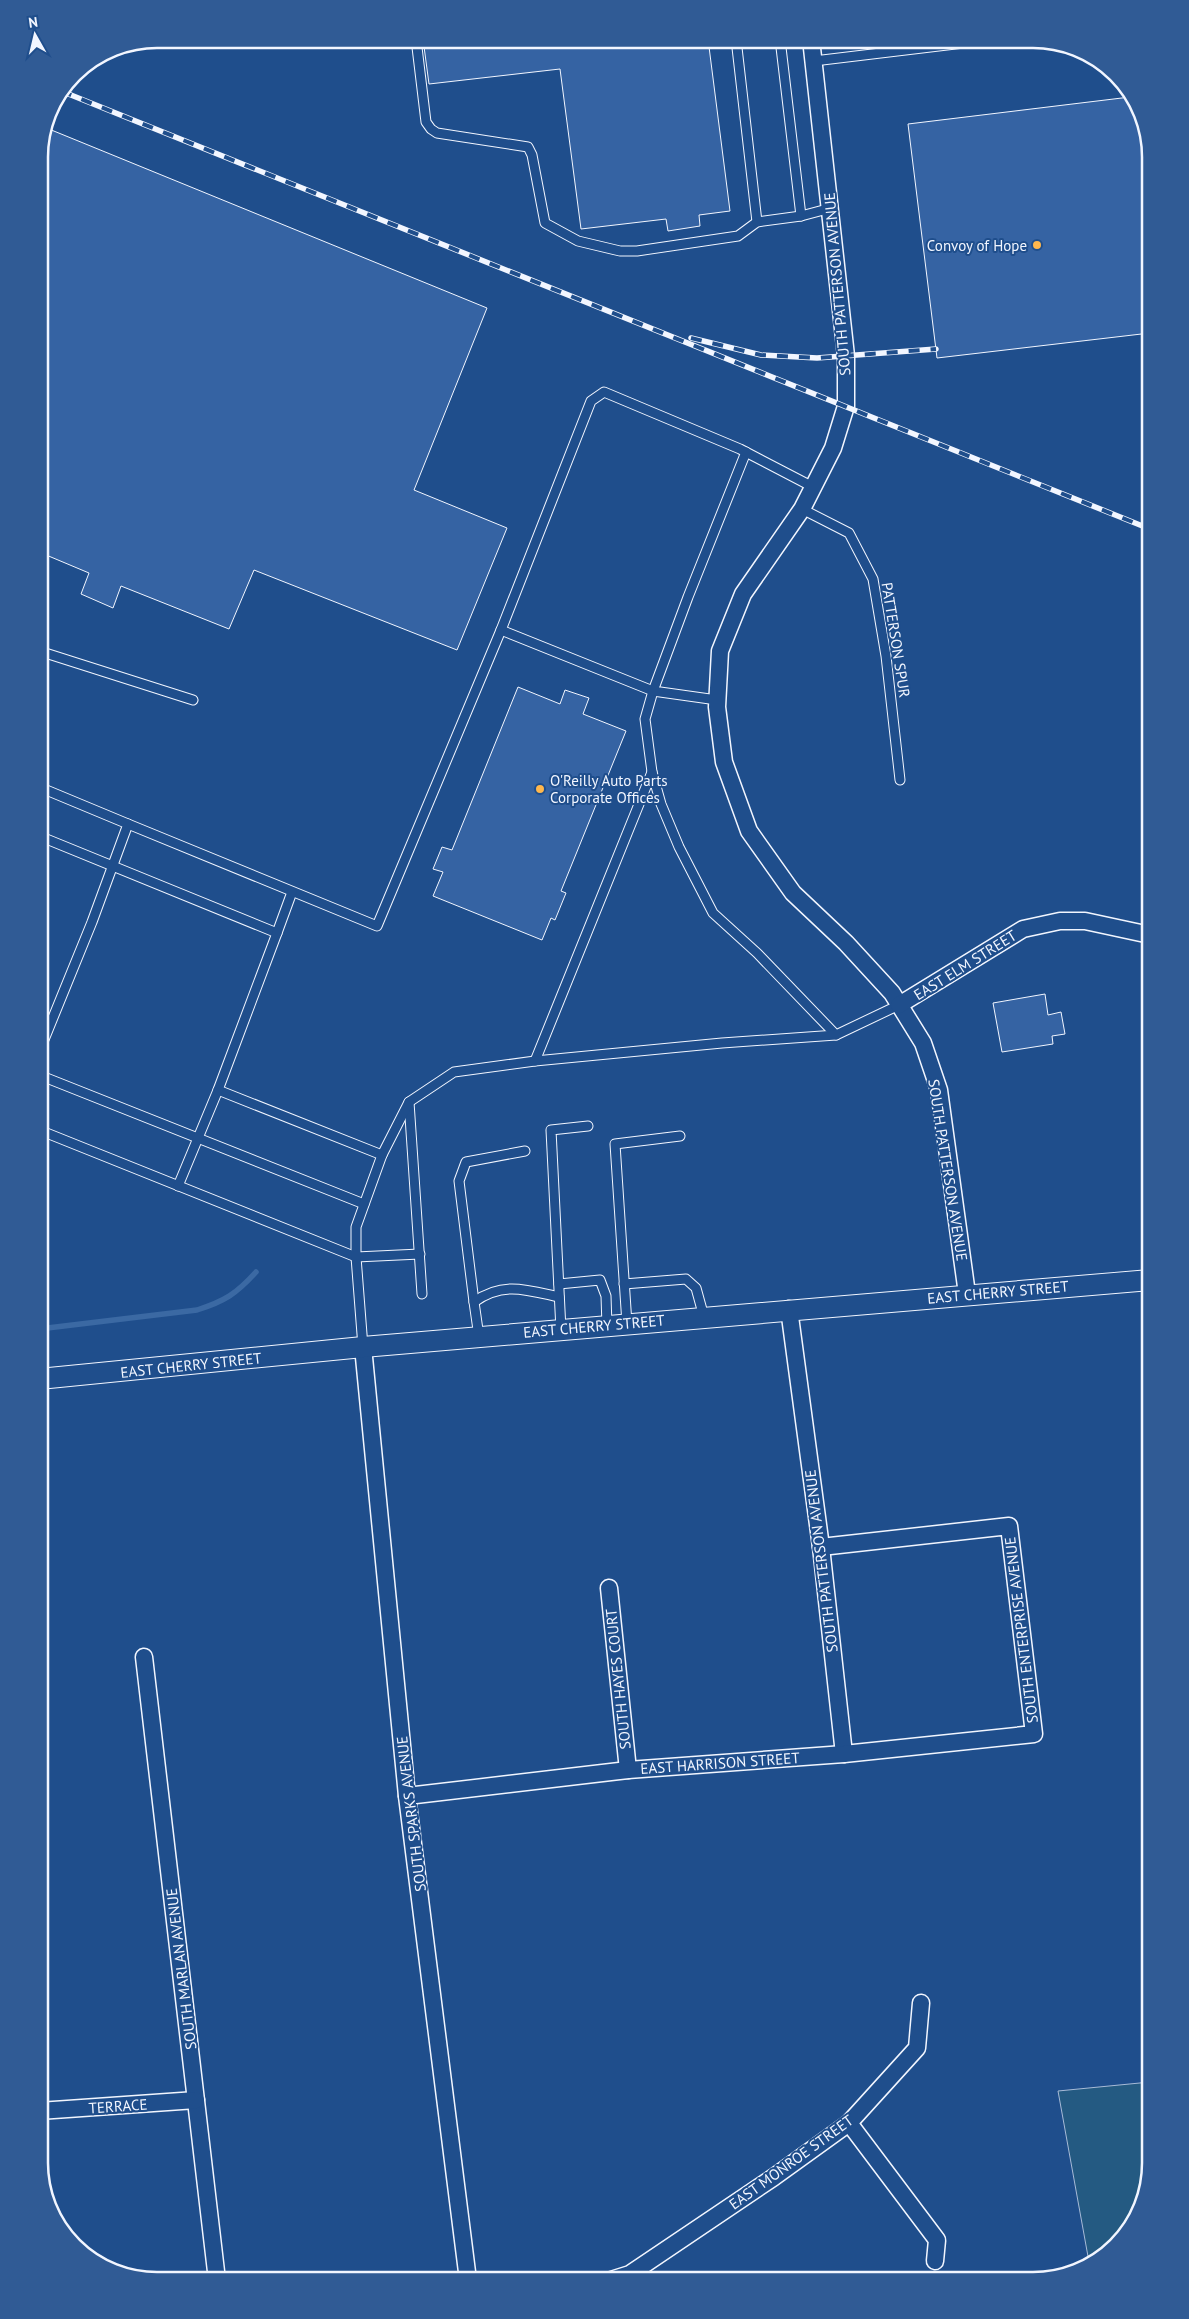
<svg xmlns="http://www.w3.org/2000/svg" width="1189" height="2319" viewBox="0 0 1189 2319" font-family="'PT Sans',sans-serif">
	<rect width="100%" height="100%" fill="#1f4e8c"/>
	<path fill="#245a82" stroke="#a8bbd7" d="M1150,2082V2162L1130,2228L1089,2262L1058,2091Z"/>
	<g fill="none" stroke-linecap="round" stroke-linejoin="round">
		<path stroke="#3b69a3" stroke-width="5.5" d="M39,1329L197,1310C225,1301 236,1294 256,1272"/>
	</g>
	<g fill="#3563a3" stroke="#f2f6ff">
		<path d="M423,39H708L730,211L699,215L700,226L668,231L666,219L581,229L560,69L429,84Z"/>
		<path d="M1130,97L1141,112L1150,157V333L937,358L908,124Z"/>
		<path d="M44,127L487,308L414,490L507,528L457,650L254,570L229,629L121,586L113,608L81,594L89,573L39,552V149Z"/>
		<path d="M518,687L560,704L565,690L589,698L583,714L626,731L561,891L566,893L555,920L551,918L542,940L433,896L443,872L433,869L442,847L452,850Z"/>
		<path d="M1045,994L1048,1015L1061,1012L1065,1034L1052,1036L1053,1044L1002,1052L993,1003Z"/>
	</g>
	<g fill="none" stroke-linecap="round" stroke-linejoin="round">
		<g stroke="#f2f6ff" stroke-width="11">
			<g id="service">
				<path d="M416,39L426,122L431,129L437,133L528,147L532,155L545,223L578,241L620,251H637L738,236L757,222L801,216L831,208"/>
				<path d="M736,39L757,222"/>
				<path d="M780,39L801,216"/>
				<path d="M814,61L997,39"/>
				<path d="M802,509L849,533L873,579L886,656L900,780"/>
				<path d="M501,630L653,691L645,719L652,772L661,804L679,847L713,913L757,953L836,1035"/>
				<path d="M39,651L193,700"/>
				<path d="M717,700L653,691L688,597L746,452"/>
				<path d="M128,824L377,926L501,630L591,401L604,392L740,449L813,487"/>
				<path d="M39,836L277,933L292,892"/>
				<path d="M39,1052L92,922L128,824L39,787"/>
				<path d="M535,1061L652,772"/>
				<path d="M39,1075L364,1204"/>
				<path d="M218,1090L382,1155"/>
				<path d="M409,1102L422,1294"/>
				<path d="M39,1130L356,1257L420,1254"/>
				<path d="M178,1186L218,1090L277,933"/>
				<path d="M559,1284L600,1280L606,1296L607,1326"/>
				<path d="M624,1284L686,1279L696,1288L704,1317"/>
				<path d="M474,1302L459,1181L466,1162L525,1151"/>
				<path d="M627,1324L615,1144L680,1136"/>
				<path d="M561,1330L551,1130L588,1126"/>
				<path d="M479,1337L474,1302C503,1281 527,1290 559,1297"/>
				<path d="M363,1347L356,1257V1227L382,1155L409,1102L454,1072L535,1061L722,1043L836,1035L899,1005"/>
			</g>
		</g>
		<g stroke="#f2f6ff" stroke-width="19">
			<g id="minor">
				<path d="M811,39L846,356V406L833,448L802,509L743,594L720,651L717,707L724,762L749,831L793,893L846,943L892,993L923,1043L939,1090L967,1294"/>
				<path d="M899,1005L1023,929L1060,921H1085L1150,935"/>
				<path d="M789,1309L821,1547L844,1754"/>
				<path d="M363,1347L407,1796L468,2280"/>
				<path d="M609,1588L628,1770"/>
				<path d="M144,1657L217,2280"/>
				<path d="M407,1796L628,1770L844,1754L1034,1734L1009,1526L821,1547"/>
				<path d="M39,2111L196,2100"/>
				<path d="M849,2123L937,2240L935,2261"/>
				<path d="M611,2280L630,2274L774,2177L849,2123L917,2048L921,2003"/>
			</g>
		</g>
		<g stroke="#f2f6ff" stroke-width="22">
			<path id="tertiary" d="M39,1379L363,1347L1150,1280"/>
		</g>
		<use href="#service" stroke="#1f4e8c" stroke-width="9"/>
		<use href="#minor" stroke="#1f4e8c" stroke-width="16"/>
		<use href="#tertiary" stroke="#1f4e8c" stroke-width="20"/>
		<g stroke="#f2f6ff" stroke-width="5.5">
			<g id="rail">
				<path d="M61,91L1150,529"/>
				<path d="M691,338L761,355L817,358L936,349"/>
			</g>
		</g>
		<use href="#rail" stroke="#1f4e8c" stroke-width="4" stroke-dasharray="11" stroke-linecap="butt"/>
	</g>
	<g fill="#ffb74d" stroke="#1f4e8c" stroke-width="2">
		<circle cx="1037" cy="245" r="5"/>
		<circle cx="540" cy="789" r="5"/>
	</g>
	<g text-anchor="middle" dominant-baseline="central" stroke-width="4" stroke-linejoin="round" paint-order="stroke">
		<g font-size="15" fill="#f2f6ff" stroke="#1f4e8c" text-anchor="end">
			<text x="1027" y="245">Convoy of Hope</text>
			<text x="550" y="780" text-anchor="start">O'Reilly Auto Parts<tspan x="550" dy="17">Corporate Offices</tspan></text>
		</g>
		<g font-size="15" fill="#f2f6ff" stroke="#1f4e8c">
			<text transform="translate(837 284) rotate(-95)">SOUTH PATTERSON AVENUE</text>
			<text transform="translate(896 640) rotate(81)">PATTERSON SPUR</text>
			<text transform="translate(965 965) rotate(-32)">EAST ELM STREET</text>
			<text transform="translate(948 1170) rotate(81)">SOUTH PATTERSON AVENUE</text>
			<text transform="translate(998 1292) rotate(-5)">EAST CHERRY STREET</text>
			<text transform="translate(594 1326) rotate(-5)">EAST CHERRY STREET</text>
			<text transform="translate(191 1365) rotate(-6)">EAST CHERRY STREET</text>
			<text transform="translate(821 1561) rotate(-97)">SOUTH PATTERSON AVENUE</text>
			<text transform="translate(1021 1630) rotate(-97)">SOUTH ENTERPRISE AVENUE</text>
			<text transform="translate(618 1679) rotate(-96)">SOUTH HAYES COURT</text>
			<text transform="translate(720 1763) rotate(-4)">EAST HARRISON STREET</text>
			<text transform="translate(411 1814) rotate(-97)">SOUTH SPARKS AVENUE</text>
			<text transform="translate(181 1969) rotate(-97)">SOUTH MARLAN AVENUE</text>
			<text transform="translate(118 2106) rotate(-4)">TERRACE</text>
			<text transform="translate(791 2162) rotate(-36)">EAST MONROE STREET</text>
		</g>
	</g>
	<path d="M0 0H1189V2319H0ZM157 48H1033A109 109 0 0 1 1142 157V2163A109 109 0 0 1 1033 2272H157A109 109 0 0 1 48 2163V157A109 109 0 0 1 157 48Z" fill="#305b95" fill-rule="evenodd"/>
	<path fill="none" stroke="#f2f6ff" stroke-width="2.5" d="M157 48H1033A109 109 0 0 1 1142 157V2163A109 109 0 0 1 1033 2272H157A109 109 0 0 1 48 2163V157A109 109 0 0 1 157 48Z"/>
	<g transform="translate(35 35) rotate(352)" stroke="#1f4e8c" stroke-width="4" paint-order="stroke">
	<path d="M0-4L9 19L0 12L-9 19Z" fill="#f2f6ff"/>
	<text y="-8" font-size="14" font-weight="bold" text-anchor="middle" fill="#f2f6ff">N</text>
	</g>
</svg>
